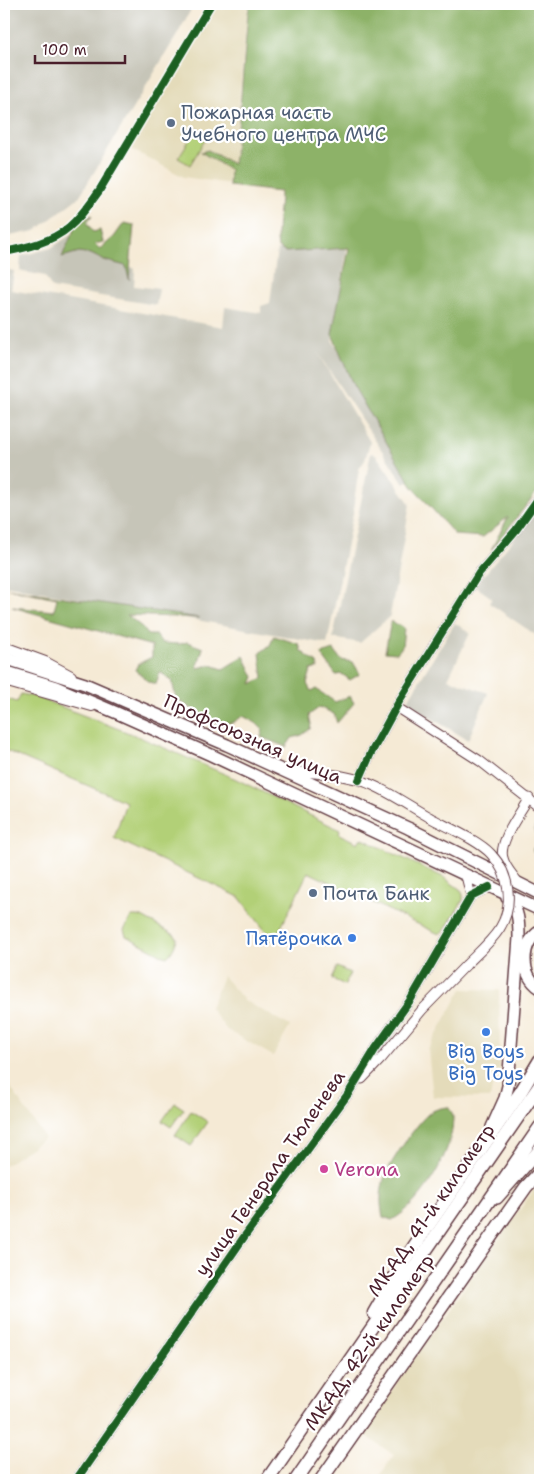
<svg xmlns="http://www.w3.org/2000/svg" width="544" height="1484" viewBox="0 0 544 1484" font-family="'Shantell Sans',sans-serif">
	<rect width="100%" height="100%" fill="#fff"/>
	<filter id="ink" filterUnits="userSpaceOnUse"><feTurbulence type="fractalNoise" baseFrequency=".02" numOctaves="2"/><feDisplacementMap in="SourceGraphic" scale="10" xChannelSelector="R" yChannelSelector="G"/><feConvolveMatrix kernelMatrix="1 2 1 2 8 2 1 2 1" color-interpolation-filters="sRGB"/></filter>
	<filter id="wash" filterUnits="userSpaceOnUse"><feTurbulence type="fractalNoise" baseFrequency=".0096" numOctaves="4" result="noise"/><feDisplacementMap in="SourceGraphic" scale="20" xChannelSelector="R" yChannelSelector="G"/><feGaussianBlur stdDeviation="1.12" result="paint"/><feColorMatrix in="noise" values="0 0 0 0 0 0 0 0 0 0 0 0 0 0 0 0 0 1.4 0 .05"/><feComposite in="paint" operator="in"/></filter>
	<g filter="url(#wash)">
		<rect width="100%" height="100%" fill="#f5ead5"/>
		<g fill="#e4dbba">
			<path d="M215,4H248L231,184L184,177L129,148Z"/>
			<path d="M223,976L245,1001L290,1026L273,1056L227,1030L210,1008Z"/>
			<path d="M462,989L499,990L500,1069L495,1074L490,1098L433,1097L428,1050Z"/>
			<path d="M4,1078L45,1138L4,1166Z"/>
			<path d="M540,1185V1480H377L394,1455L362,1433L533,1191Z"/>
		</g>
		<g fill="#c6c5b8">
			<path d="M4,4H194L177,35L79,197L35,231L5,237Z"/>
			<path d="M71,235L135,269L134,286L159,289L156,305L52,288L45,276L20,271L21,256L51,248Z"/>
			<path d="M347,249L332,340L412,480L404,484L317,352L370,442L365,460L359,469L354,501L355,503L327,644L4,585V269L14,271L11,290L223,327L225,307L261,313V306L270,303L277,250Z"/>
			<path d="M371,453L376,455L410,504L390,616L360,643L333,638Z"/>
			<path d="M540,507V638L489,603L492,598L475,586Z"/>
			<path d="M455,623L470,633L448,679L488,693L468,740L406,703Z"/>
		</g>
		<g fill="#b2d077" stroke="#7e7851">
			<path d="M197,128L208,135L190,165L178,158Z"/>
			<path d="M21,694L36,697L137,736L236,779L340,830L339,834L358,843L361,838L443,877L461,890L463,895V900L445,930L439,934L308,872L274,942L239,897L114,838L126,802L7,751H4V698L17,702Z"/>
			<path d="M132,916H138L142,917L175,935L177,938C176,944 172,953 167,957L164,956L126,936L124,930Z"/>
			<path d="M337,967L350,973L345,985L332,979Z"/>
			<path d="M175,1103L184,1109L171,1127L162,1121Z"/>
			<path d="M191,1111L208,1122L191,1146L175,1135Z"/>
		</g>
		<g fill="#8db268" stroke="#6c684a">
			<path d="M250,4H540V488L491,550L508,517L483,537L455,535L412,486L353,385L332,334L349,248L285,252L278,248C275,231 280,210 280,192L229,186L230,170L201,152L208,150L233,164L239,119L248,13Z"/>
			<path d="M92,215L87,223L93,232L100,230L103,242L95,244L100,249L114,237L124,223L134,225L129,280L126,266L103,260L91,254L79,252L62,257L76,225Z"/>
			<path d="M5,588L199,618L127,615L143,628L148,635H156L162,643L180,644L187,642L203,648L197,668L211,665L223,669L244,656L254,677L251,684L263,678L260,653L270,645L274,636L299,644L301,651L317,663L318,668L311,670L307,684L311,691L316,689L335,702L350,696L354,703L337,723L334,714L320,707L309,715L311,724L310,729L302,735L292,738L286,747L261,737L263,730L256,723L243,716L232,723H215L176,699L172,681L160,672L156,684L149,682L135,670L138,664L152,657V646L12,607L54,611L57,598Z"/>
			<path d="M391,621L404,628L402,647L397,653L385,652Z"/>
			<path d="M334,650L341,660L353,662L360,674L350,680L342,674L336,675L321,654Z"/>
			<path d="M540,820V854L536,855L533,852V848C543,844 539,837 534,830L538,822Z"/>
			<path d="M448,1107C450,1110 453,1113 453,1117C454,1151 422,1204 392,1220L383,1217C380,1203 380,1194 384,1179C387,1166 416,1125 427,1115C434,1109 440,1108 448,1107Z"/>
		</g>
	</g>
	<g filter="url(#ink)">
		<g fill="none" stroke-linecap="round" stroke-linejoin="round">
			<g stroke="#643d44" stroke-width="10">
				<path id="minor" d="M4,252C25,248 52,242 69,227C81,217 90,203 99,191L211,4"/>
			</g>
			<g stroke="#643d44" stroke-width="11">
				<g id="tertiary">
					<path d="M396,707L480,761L540,808"/>
					<path d="M289,771C312,773 337,773 359,780C381,786 409,806 429,817"/>
					<path d="M359,780L371,753L401,698L479,573L516,530L540,496"/>
					<path d="M466,876L471,896"/>
					<path d="M517,881C512,874 505,867 503,858C498,842 521,812 529,798"/>
					<path d="M362,1079L381,1059L422,1010L466,965"/>
					<path d="M76,1480L244,1237L348,1094L376,1048L411,999L471,896L489,887"/>
				</g>
			</g>
			<g stroke="#643d44" stroke-width="12">
				<g id="secondary">
					<path d="M4,647L45,662L71,676"/>
					<path d="M4,681L92,706"/>
				</g>
			</g>
			<g stroke="#643d44" stroke-width="14">
				<g id="primary">
					<path d="M4,658L85,684L227,745L408,828L540,894"/>
					<path d="M4,671L56,687L117,713L209,754L540,910"/>
					<path d="M540,931C520,944 520,975 540,988"/>
					<path d="M492,1127L505,1098L508,1086L519,938C519,923 519,908 507,898"/>
					<path d="M497,1198L540,1149"/>
				</g>
			</g>
			<g stroke="#643d44" stroke-width="15">
				<g id="trunk">
					<path d="M374,1313L404,1261L520,1093L540,1060"/>
					<path d="M267,1480L540,1085"/>
					<path d="M296,1480L540,1127"/>
					<path d="M321,1480L483,1248L526,1187L540,1172"/>
				</g>
			</g>
			<use href="#minor" stroke="#fff" stroke-width="8"/>
			<use href="#tertiary" stroke="#fff" stroke-width="9"/>
			<use href="#secondary" stroke="#fff" stroke-width="10"/>
			<use href="#primary" stroke="#fff" stroke-width="11"/>
			<use href="#trunk" stroke="#fff" stroke-width="12"/>
			<g stroke="#643d44" stroke-width="11" stroke-linecap="butt">
				<path id="tertiary-bridge" d="M429,817C447,827 478,840 491,854C510,874 514,905 500,928C491,942 478,953 466,965"/>
			</g>
			<use href="#tertiary-bridge" stroke="#fff" stroke-width="9"/>
			<g stroke="#fff" stroke-width="11">
				<g id="cycleway">
					<path d="M4,252C25,248 52,242 69,227C81,217 90,203 99,191L211,4"/>
					<path d="M359,780L371,753L401,698L479,573L516,530L540,496"/>
					<path d="M76,1480L244,1237L348,1094L376,1048L411,999L471,896L489,887"/>
				</g>
			</g>
			<use href="#cycleway" stroke="#1b5e20" stroke-width="8"/>
		</g>
	</g>
	<g fill="#5c6f8a" stroke="#fff" stroke-width="2">
		<circle cx="171" cy="123" r="5"/>
		<circle cx="313" cy="893" r="5"/>
	</g>
	<g fill="#3f7fe0" stroke="#fff" stroke-width="2">
		<circle cx="352" cy="938" r="5"/>
		<circle cx="486" cy="1032" r="5"/>
	</g>
	<circle fill="#d1479c" stroke="#fff" stroke-width="2" cx="324" cy="1169" r="5"/>
	<g text-anchor="middle" dominant-baseline="central" stroke-width="4.5" stroke-linejoin="round" paint-order="stroke">
		<g font-size="19" fill="#4e5e75" stroke="#fff" text-anchor="start">
			<text x="181" y="112">Пожарная часть<tspan x="181" dy="22">Учебного центра МЧС</tspan></text>
			<text x="323" y="893">Почта Банк</text>
		</g>
		<g font-size="19" fill="#4a1f2b" stroke="#fff">
			<text transform="translate(253 739) rotate(24)">Профсоюзная улица</text>
			<text transform="translate(270 1173) rotate(-55)">улица Генерала Тюленева</text>
			<text transform="translate(431 1210) rotate(-55)">МКАД, 41-й километр</text>
			<text transform="translate(369 1342) rotate(-55)">МКАД, 42-й километр</text>
		</g>
		<g font-size="19" fill="#366cbe" stroke="#fff" text-anchor="end">
			<text x="342" y="938">Пятёрочка</text>
			<text x="486" y="1051" text-anchor="middle">Big Boys<tspan x="486" dy="22">Big Toys</tspan></text>
		</g>
		<g font-size="19" fill="#b23c85" stroke="#fff" text-anchor="start">
			<text x="334" y="1169">Verona</text>
		</g>
	</g>
	<rect width="544" height="1484" fill="none" stroke="#fff" stroke-width="20"/>
	<path d="M35 55v8h90v-8" fill="none" stroke="#4a1f2b" stroke-width="2.5"/>
	<text x="42" y="55" font-size="15" fill="#4a1f2b" stroke="#ffffff" stroke-width="4" paint-order="stroke">100 m</text>
</svg>
